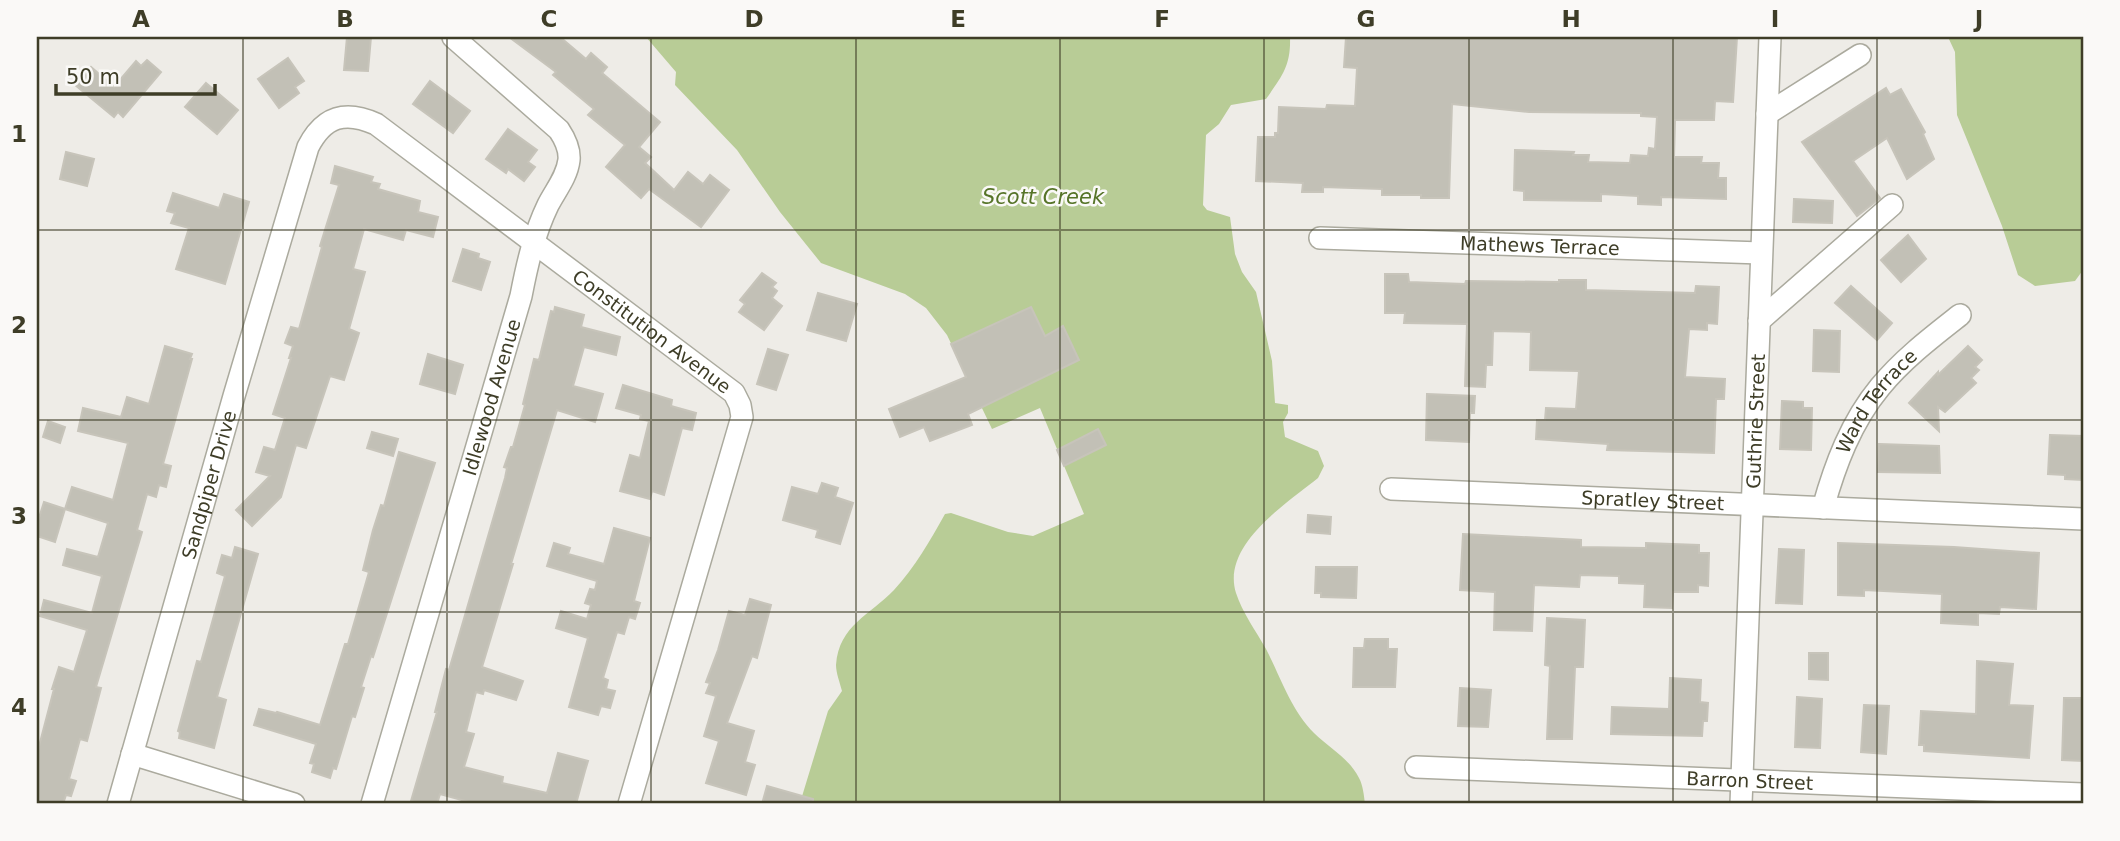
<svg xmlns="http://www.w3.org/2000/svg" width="2120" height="841" viewBox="0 0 2120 841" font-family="'DejaVu Sans',sans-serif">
	<rect width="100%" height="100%" fill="#eeece7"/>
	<g fill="#b8cc96">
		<path d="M646,37H1290C1291,66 1282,76 1266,99L1231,105L1219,124L1206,135L1203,205L1207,210L1230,217L1235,254L1242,272L1256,292L1272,361L1275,403L1288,405V413L1283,422L1285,437L1318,451L1324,466L1318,478C1286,504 1221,545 1236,593C1242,612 1256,631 1266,649C1281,678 1291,710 1314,733C1329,748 1349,758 1359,778C1363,785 1364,796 1365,804L800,803L828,711L842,691C840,683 836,673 836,665C839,625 870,615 894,590C915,567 930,541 945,514L951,513L1008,532L1033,536L1084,514L1040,408L992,429L947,335L926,308L905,294L821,263L780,212L737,150L675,85L676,72Z"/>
		<path d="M1948,37H2083V270L2075,281L2035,286L2018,275L2002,226L1957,115L1955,52Z"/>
	</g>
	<g fill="#c2c0b6" stroke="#c7c4ba" stroke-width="2">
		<path d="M347,37H371L368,71L344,70Z"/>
		<path d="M509,37H560L586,59L591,53L607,67L602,73L660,122L639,147L651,157L645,163L674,190L688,172L703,184L710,175L729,190L701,227L649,189L641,198L606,167L625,145L588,115L594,109L553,75L556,72Z"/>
		<path d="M1346,37H1737L1733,102L1715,101L1714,120H1675L1674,157H1702L1701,163H1719L1718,178H1726V199L1661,197V205L1638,204V196L1601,194V201L1524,200V191L1514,190L1515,150L1574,152L1573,155H1589L1588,162L1630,163L1631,155L1648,156L1649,148L1655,149L1657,117L1641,116V113L1529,112L1452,104L1449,198H1421V195H1382V189L1323,187V192H1302L1303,183L1256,181L1258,137H1275V133H1278L1279,107L1326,109L1327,105L1355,106L1357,68L1344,67Z"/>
		<path d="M288,58L304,81L295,87L299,93L279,108L258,79Z"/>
		<path d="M147,60L161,72L123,117L118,112L114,117L75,85L91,67L114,87L136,61L141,66Z"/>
		<path d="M430,81L470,111L453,133L413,104Z"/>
		<path d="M206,83L238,110L217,134L185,107Z"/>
		<path d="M1886,88L1890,95L1901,89L1925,132L1923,134L1934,159L1907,179L1887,138L1853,161L1880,198L1857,216L1802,142Z"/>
		<path d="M508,129L537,150L528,162L535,167L524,181L508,169L506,173L486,159Z"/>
		<path d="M66,152L94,159L87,186L60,179Z"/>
		<path d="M335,166L373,177L371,182L380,184L378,189L420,201L418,212L438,217L433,237L406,230L403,240L364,229L353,269L365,272L349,329L359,333L344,380L330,376L306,448L296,445L281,497L252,526L236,510L270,476L256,472L264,447L275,450L285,418L273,414L291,358H289L293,346L285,343L291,327L299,329L322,247L320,246L339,185L331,183Z"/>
		<path d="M173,193L219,208L224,194L249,202L225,284L176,269L189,228L171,223L175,213L167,211Z"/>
		<path d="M1794,199L1833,201L1832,223L1793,222Z"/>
		<path d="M1908,235L1926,259L1901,282L1881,260Z"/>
		<path d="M463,249L479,254L478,258L490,262L481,290L453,281Z"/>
		<path d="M762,273L776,283L772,287L777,291L772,298L782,306L764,330L739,312L745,304L740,300Z"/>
		<path d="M1385,274H1408L1409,282L1465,284L1466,281L1559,282V280H1586V290L1695,293L1696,286L1719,287L1717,324L1707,323V330L1689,329L1685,377L1725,379L1724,399H1716L1714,453L1607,450L1608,444L1536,439L1537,420H1545L1546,408L1576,409L1579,371L1530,370L1531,332L1493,331L1492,365H1486L1485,387L1465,386L1467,324L1404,323L1405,313H1385Z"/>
		<path d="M1851,286L1892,323L1877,340L1835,303Z"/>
		<path d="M818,293L857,304L846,341L807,330Z"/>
		<path d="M555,307L584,315L581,327L620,337L616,355L584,347L573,386L603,394L595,422L557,410L511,564H513L482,667L523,681L516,700L484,690L483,694L476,692L466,732L474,734L464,767L503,777L502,783L547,793L558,753L588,761L585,771L576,804H476L440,794L437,804H424L411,801L437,712H435L446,669L449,670L505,478L507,468L504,467L511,447H513L525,405L523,404L534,359L539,360L551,311L554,312Z"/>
		<path d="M1031,307L1045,336L1063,326L1079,360L968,414L972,425L930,441L924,427L900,437L889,409L966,377L951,344Z"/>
		<path d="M1814,330L1840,331L1839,372L1813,371Z"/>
		<path d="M165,346L192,354L190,359H192L163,464L171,466L166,487L159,485L156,497L147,494L137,530L142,532L96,687L101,688L87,741L80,739L69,779L76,781L71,796L66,795L63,804H37V754L54,689H52L59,667L74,672L87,630L40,616L44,600L92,613L102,576L63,565L67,549L98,557L108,523L65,509L72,487L113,500L128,443L78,431L83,408L121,417L127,397L149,404Z"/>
		<path d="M1968,346L1982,360L1975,367L1979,370L1971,378L1976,383L1945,412L1938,407L1939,431L1909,403L1938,372V375Z"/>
		<path d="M768,349L788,355L776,390L757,384Z"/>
		<path d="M428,354L463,365L455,394L420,384Z"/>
		<path d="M623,385L672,400L671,406L696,413L692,430L682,428L664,495L652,491L650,499L620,491L630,455L640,458L649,421L640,419L641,415L616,408Z"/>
		<path d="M1427,394L1475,396L1474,413H1470L1469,442L1426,440Z"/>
		<path d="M1782,401L1803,402V408H1812L1811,450L1780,449Z"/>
		<path d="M48,421L65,427L60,443L43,437Z"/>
		<path d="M1098,429L1106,445L1064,466L1057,450Z"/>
		<path d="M372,432L398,439L393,456L367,448Z"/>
		<path d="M2050,435L2083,436L2082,480L2065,479V475L2048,474Z"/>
		<path d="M1879,444L1939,446L1940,473L1878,472Z"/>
		<path d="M399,452L435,463L373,657L371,656L361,687L364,688L355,717L352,716L336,769L333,768L330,778L312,772L314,764L310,763L316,744L254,725L259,709L276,713L277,712L320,725L345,644H348L369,572L363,570L373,530L381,505L384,506Z"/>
		<path d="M822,483L838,488L835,497L853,503L840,544L816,537L818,530L783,520L792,487L818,494Z"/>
		<path d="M44,502L65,509L55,542L37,536V524Z"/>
		<path d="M1308,515L1331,517L1330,534L1307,532Z"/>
		<path d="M614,528L650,538L634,601L640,603L635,619L629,617L624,634L617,632L603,678L608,680L606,689L615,691L610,708L601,706L598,715L569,707L588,638L556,628L561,611L587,619L591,605L585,603L590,589L595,590L597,581L547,566L554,543L570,548L568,554L604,564Z"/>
		<path d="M1463,534L1581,540V547L1646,548V543L1699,545V553H1709L1708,586L1698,585V592H1673L1672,608L1644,607L1645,584L1619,583V576L1580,575L1579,587L1534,585L1532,631L1494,630L1495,592L1460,590Z"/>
		<path d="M1838,543L1954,547L2039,553L2036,609L2000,607L1999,614L1978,613V625L1941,623L1942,594L1864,590V596L1838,595Z"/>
		<path d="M235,547L258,554L217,697L226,700L214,748L179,738L180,732L178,731L197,661L201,662L225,576L217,573L222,555L232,558Z"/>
		<path d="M1779,549L1804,550L1802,604L1776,603Z"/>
		<path d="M1316,567H1357L1356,598L1321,597V593H1315Z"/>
		<path d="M750,599L771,605L757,658L752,656L727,723L754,731L745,762L755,765L746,795L706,783L719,741L704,736L716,696L706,693L710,683L706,682L718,650L729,611L745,615Z"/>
		<path d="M1547,618L1585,620L1583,667H1575L1572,739H1547L1550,666L1545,665Z"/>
		<path d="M1365,639H1388V649H1397L1395,687H1353L1354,648H1364Z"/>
		<path d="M1809,653H1828V680L1809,679Z"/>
		<path d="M1977,661L2013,664L2009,705L2033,706L2029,758L1924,751V745H1919L1921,711L1976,714Z"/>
		<path d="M1670,678L1701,680L1700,702L1708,703L1707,721H1703L1702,736L1611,734L1612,707L1669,709Z"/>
		<path d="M1460,688L1491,690L1488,727L1458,726Z"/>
		<path d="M1797,697L1822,699L1820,748L1795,747Z"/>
		<path d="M2064,698H2083V761L2062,760Z"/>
		<path d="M1864,705L1889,706L1886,754L1861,752Z"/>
		<path d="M767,786L813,799V804H762Z"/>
	</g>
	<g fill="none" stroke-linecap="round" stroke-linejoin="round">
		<g stroke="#abaa9e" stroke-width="24">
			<g id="street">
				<path d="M1767,114L1860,55"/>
				<path id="s1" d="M1320,238L1761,253"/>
				<path d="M1759,321L1892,205"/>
				<path id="s2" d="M1391,489L2083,519"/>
				<path id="s3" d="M1823,508C1835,465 1851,422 1880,387C1903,359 1932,337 1960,315"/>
				<path d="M132,754L294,804"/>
				<path id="s4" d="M1416,767L2083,794"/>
				<path id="s5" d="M118,804L234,396L308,147C324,116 345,110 376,124L734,393L740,405L742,417L629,804"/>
				<path id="s6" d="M372,804L521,296C527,265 534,234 548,205C555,191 567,177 569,160C570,149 565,139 559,130L453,37"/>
				<path id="s7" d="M1741,804L1770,37"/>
			</g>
		</g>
		<use href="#street" stroke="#fff" stroke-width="21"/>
	</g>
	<path fill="none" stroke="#3e3d27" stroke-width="2" stroke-opacity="0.55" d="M243,37V804M447,37V804M651,37V804M856,37V804M1060,37V804M1264,37V804M1469,37V804M1673,37V804M1877,37V804M37,230H2083M37,420H2083M37,612H2083"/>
	<g text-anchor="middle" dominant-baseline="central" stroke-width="5" stroke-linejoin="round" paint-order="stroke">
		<g font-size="19" fill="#3e3d27" stroke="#faf9f7">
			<text stroke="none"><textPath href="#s1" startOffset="220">Mathews Terrace</textPath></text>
			<text stroke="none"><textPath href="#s5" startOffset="1111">Constitution Avenue</textPath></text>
			<text stroke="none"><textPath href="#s6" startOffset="424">Idlewood Avenue</textPath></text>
			<text stroke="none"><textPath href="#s3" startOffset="121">Ward Terrace</textPath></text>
			<text stroke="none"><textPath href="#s7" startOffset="383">Guthrie Street</textPath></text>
			<text stroke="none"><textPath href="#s5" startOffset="332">Sandpiper Drive</textPath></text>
			<text stroke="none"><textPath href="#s2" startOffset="262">Spratley Street</textPath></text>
			<text stroke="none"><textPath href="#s4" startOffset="334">Barron Street</textPath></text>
		</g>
		<g font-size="21" font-style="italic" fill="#567428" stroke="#faf9f7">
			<text x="1043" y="197">Scott Creek</text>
		</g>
	</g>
	<rect width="2120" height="841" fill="none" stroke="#faf9f7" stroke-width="77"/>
	<path d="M56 84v10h159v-10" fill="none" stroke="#3e3d27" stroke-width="3.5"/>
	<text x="66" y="84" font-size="21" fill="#3e3d27" stroke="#faf9f7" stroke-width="5" paint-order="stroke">50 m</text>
	<rect x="38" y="38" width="2044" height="764" fill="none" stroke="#3e3d27" stroke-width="2.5"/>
	<g font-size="23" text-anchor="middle" font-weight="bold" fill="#3e3d27">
		<text x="141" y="27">A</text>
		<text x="345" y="27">B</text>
		<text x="549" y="27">C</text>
		<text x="754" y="27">D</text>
		<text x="958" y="27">E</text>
		<text x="1162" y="27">F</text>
		<text x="1366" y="27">G</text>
		<text x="1571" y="27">H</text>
		<text x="1775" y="27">I</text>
		<text x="1979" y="27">J</text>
		<text x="19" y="142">1</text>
		<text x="19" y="333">2</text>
		<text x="19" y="524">3</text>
		<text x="19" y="715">4</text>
	</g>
</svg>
